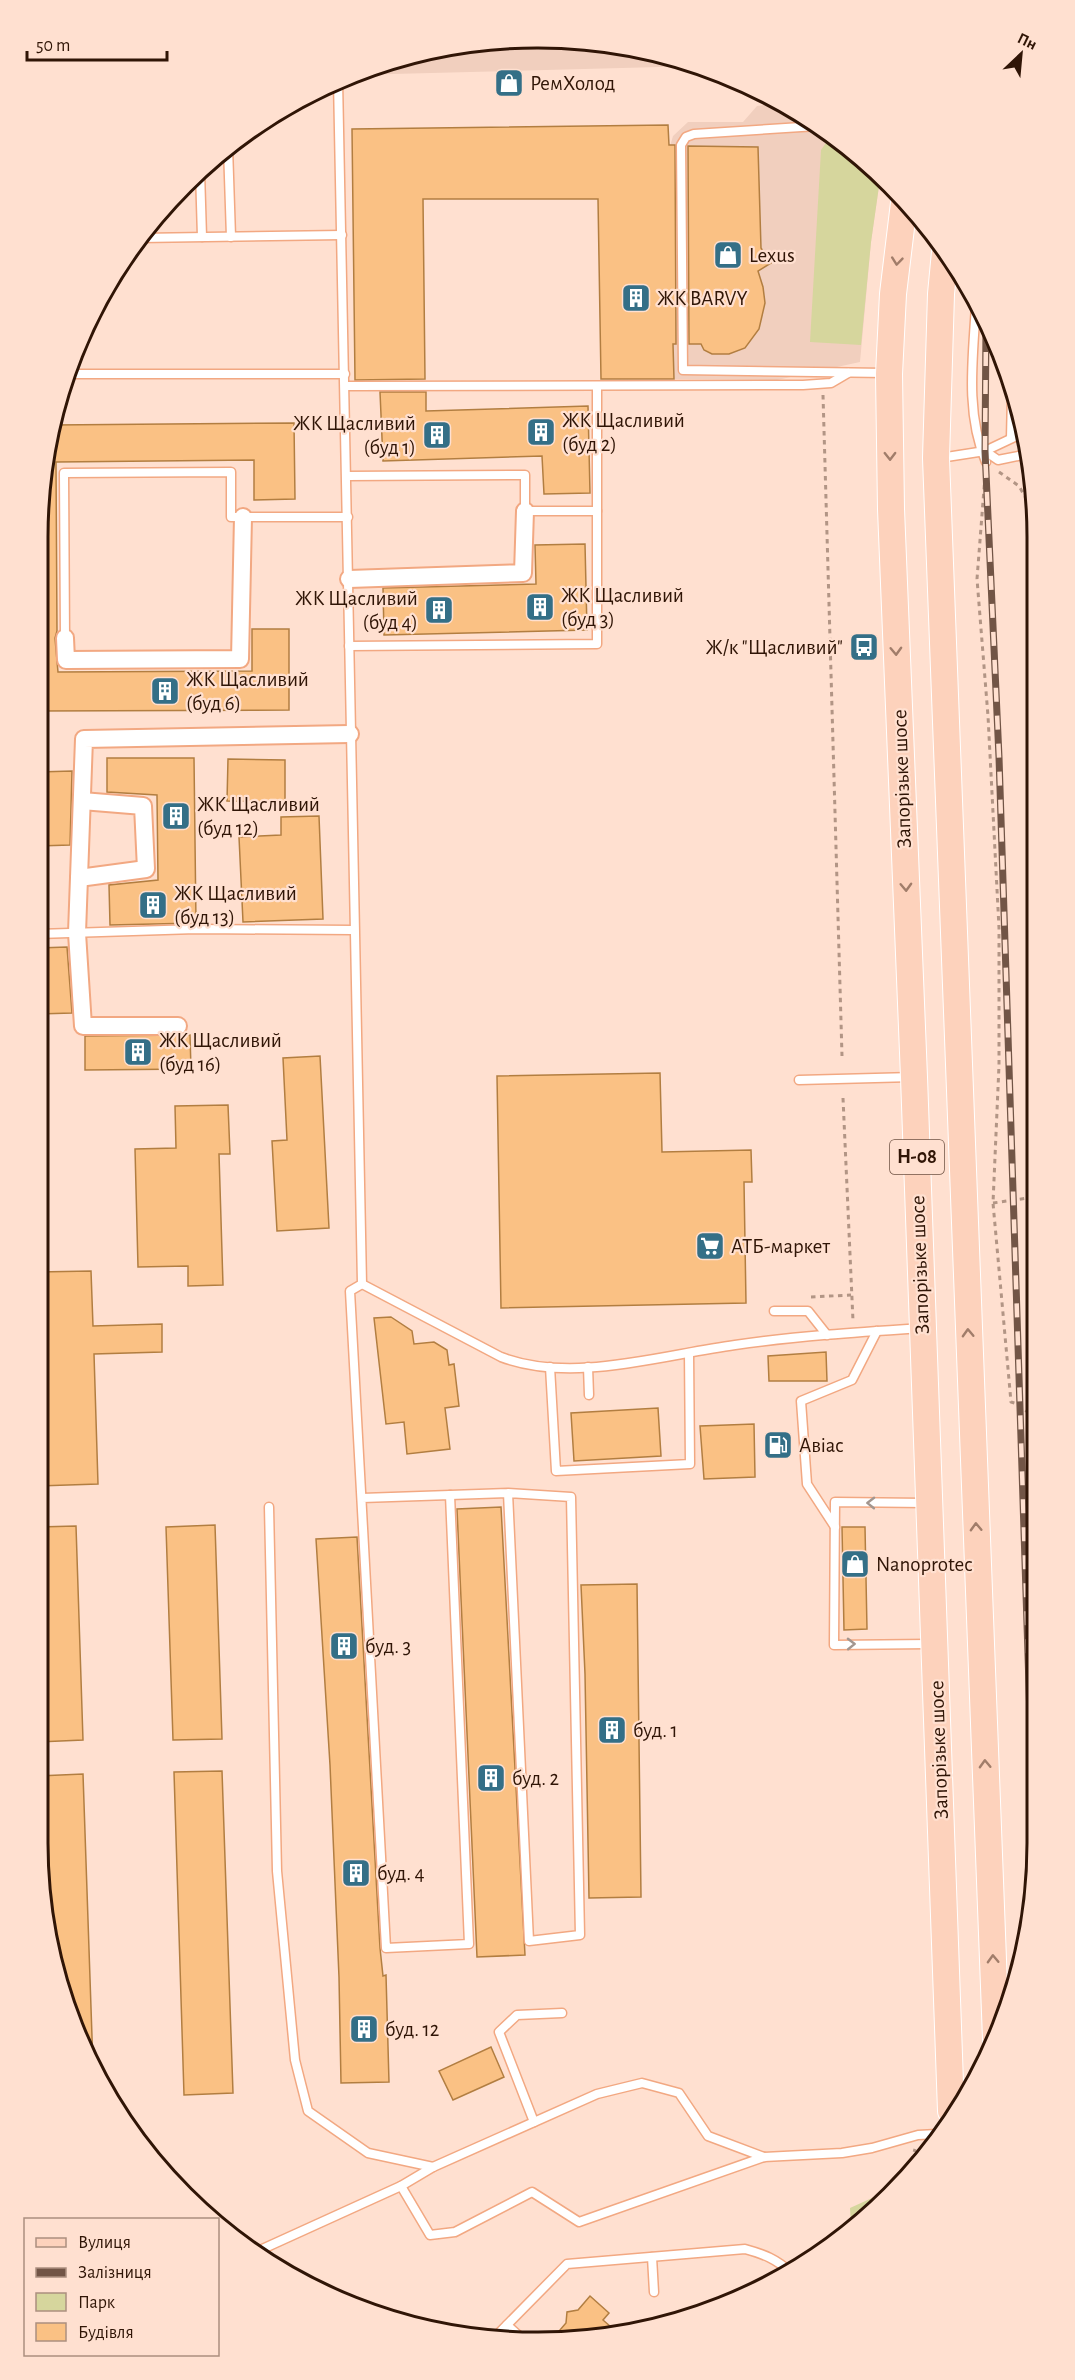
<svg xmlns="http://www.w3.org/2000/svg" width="1075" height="2380" viewBox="0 0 1075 2380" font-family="'Alegreya Sans',sans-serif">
	<rect width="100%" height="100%" fill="#ffe0d0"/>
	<g fill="#f1cfbe">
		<path d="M537,38L635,47L698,66L353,75L440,47Z"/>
		<path d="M777,103L842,141L880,179L871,242L860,362L777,380L674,379L668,153L673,136L688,122H743L757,106Z"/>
	</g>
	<g fill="#d6d69d">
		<path d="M828,140L842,141L880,179L871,242L861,345L810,342L821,150Z"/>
		<path d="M894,2188L851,2224L850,2208Z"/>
	</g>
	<g fill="#fac184" stroke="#b27e41" stroke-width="1.5">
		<path d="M668,125L669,145H675L676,344H673L674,379H601L598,199H423L425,379L355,380L352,129Z"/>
		<path d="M688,146L758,147L761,248L771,263L758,271L763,287L765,303L759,329L745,348L729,354H712L704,350L701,344H689Z"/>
		<path d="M380,392H426V411L588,406L590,493L544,494L542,456L383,461Z"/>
		<path d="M294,423L295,499L254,500V460L56,462L57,631L55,638L58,672L252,671V629H289V710L38,711V537L47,440L52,425Z"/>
		<path d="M585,544L587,630L384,635L383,588L536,584L535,545Z"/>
		<path d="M107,758H194L196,923L110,925L109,885L158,880L157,795L107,792Z"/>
		<path d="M228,759L285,760V802L227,801Z"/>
		<path d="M72,771L70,845L38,846V772Z"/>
		<path d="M319,816L323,919L243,922L239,837L281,835V817Z"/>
		<path d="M67,947L72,1013L38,1014V948Z"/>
		<path d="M183,1035H190L191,1069L85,1070V1036Z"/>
		<path d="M320,1056L329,1228L277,1231L272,1141L287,1140L283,1058Z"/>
		<path d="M660,1073L662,1152L751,1150L752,1182H744L746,1303L501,1308L497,1076Z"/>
		<path d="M228,1105L230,1154H219L223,1285L188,1286V1266L138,1267L135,1149L176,1148L175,1106Z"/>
		<path d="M91,1271L93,1326L162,1324V1352L94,1354L98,1484L38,1486V1272Z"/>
		<path d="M391,1317L412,1331L414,1344L434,1342L447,1350L449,1365L454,1364L459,1406L445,1408L450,1449L407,1454L404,1422L386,1424L374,1318Z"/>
		<path d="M826,1352L827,1381H769L768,1356Z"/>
		<path d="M658,1408L661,1456L574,1461L571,1413Z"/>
		<path d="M754,1424L755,1477L704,1479L700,1426Z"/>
		<path d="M501,1507L525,1955L477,1957L457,1509Z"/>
		<path d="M215,1525L222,1739L173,1740L166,1527Z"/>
		<path d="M76,1526L83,1740L38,1742V1527Z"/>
		<path d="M842,1527H865L867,1629L844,1630Z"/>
		<path d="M357,1537L380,1948L383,1976L386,1975L389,2082L341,2083L339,1977L330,1765L316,1539Z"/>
		<path d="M637,1584L641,1897L589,1898L585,1674L581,1585Z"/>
		<path d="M222,1771L233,2093L184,2095L174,1772Z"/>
		<path d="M83,1774L93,2066H92L64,2004L38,1842V1776Z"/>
		<path d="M491,2047L504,2077L453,2100L439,2071Z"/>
		<path d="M590,2296L609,2313L603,2320L619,2334L603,2338L554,2337L566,2323L567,2312L578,2310Z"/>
	</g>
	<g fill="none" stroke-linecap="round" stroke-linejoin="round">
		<g stroke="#f2a882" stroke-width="11">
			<g id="service">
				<path d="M338,80L362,1284L350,1291L386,1948L469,1944L450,1495L362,1498"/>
				<path d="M817,126L694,134L686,137L681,145L683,370L886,373"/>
				<path d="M228,147L231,237"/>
				<path d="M200,171L202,237"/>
				<path d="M140,238L342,235"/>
				<path d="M976,305C973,357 965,413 986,462"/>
				<path d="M67,374H345"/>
				<path d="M345,386L803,385L831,383L848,373"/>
				<path d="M1011,438L1012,395"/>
				<path d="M985,451L998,460L1028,454"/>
				<path d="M940,458L985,451L1023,433"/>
				<path d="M347,476L525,475V511H597"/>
				<path d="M65,638L64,473L231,472V517H348"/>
				<path d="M349,646L597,644V386"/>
				<path d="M38,934L196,929L353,930"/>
				<path d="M799,1080L913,1077"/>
				<path d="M362,1284L501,1357C572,1384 661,1355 735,1345C796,1336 859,1332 921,1328"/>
				<path d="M774,1311H808L827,1335"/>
				<path d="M550,1367L556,1471L690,1464L689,1353"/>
				<path d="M588,1367L589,1395"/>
				<path d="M450,1495L508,1493L529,1941L580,1935L571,1497L508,1493"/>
				<path d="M926,1503L835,1502L834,1645L930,1644"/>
				<path d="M269,1507L277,1871L295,2060L308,2111L368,2153L433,2167"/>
				<path d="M835,1527L807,1484L801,1401L852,1380L877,1331"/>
				<path d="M534,2122L499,2032L517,2015L562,2013"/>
				<path d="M401,2186L430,2235L455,2232L532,2192L579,2222L764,2157L842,2153L872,2148L918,2135L937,2134"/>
				<path d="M258,2251L401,2186L433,2167L597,2094L642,2083L679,2093L708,2136L764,2157"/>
				<path d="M652,2257L654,2292"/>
				<path d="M507,2325L518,2335"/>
				<path d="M497,2335L567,2264L745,2249C763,2254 777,2259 791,2273"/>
			</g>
		</g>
		<g stroke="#f2a882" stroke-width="20">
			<g id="minor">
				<path d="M349,579L523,573L525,511"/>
				<path d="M65,638L66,660L240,659L243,517"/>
				<path d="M79,878L146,869L143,806L82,801"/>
				<path d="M178,1026H83L77,933L84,739L350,734"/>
			</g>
		</g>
		<g stroke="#fff" stroke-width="28">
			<g id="primary">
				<path d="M904,203L893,294L889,374L891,509L914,1077L951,2111"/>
				<path d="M945,252L941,294L936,458L996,2039"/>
			</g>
		</g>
		<g stroke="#b29585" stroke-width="3" stroke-dasharray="4.5 4.5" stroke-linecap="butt">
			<path d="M823,395L842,1056"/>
			<path d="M999,472L1019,486L1031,507L1034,580"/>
			<path d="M985,476L977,579L988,716L999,928V1065L993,1203L1011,1402L1018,1404L1036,1419"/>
			<path d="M843,1098L853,1321"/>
			<path d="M993,1203L1035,1197"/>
			<path d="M811,1297L851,1295"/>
			<path d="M907,2178L915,2149"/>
		</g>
		<use href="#service" stroke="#fff" stroke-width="8"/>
		<use href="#minor" stroke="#fff" stroke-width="16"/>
		<use href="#primary" stroke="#fdd2bc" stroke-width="26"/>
		<g stroke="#725546" stroke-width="7">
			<path id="rail" d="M986,324L985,451L999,757L1035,1872"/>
		</g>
		<use href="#rail" stroke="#ffe0d0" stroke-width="4.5" stroke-dasharray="14" stroke-linecap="butt"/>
	</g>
	<defs><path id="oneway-chevron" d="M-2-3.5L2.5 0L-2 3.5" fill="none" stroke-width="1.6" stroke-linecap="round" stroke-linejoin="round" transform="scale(1.5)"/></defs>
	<g stroke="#a17d6a">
		<use href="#oneway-chevron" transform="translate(897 261) rotate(96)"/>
		<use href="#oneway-chevron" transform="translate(890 456) rotate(89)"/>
		<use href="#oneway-chevron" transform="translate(896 651) rotate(88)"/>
		<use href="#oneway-chevron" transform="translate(906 887) rotate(88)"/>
		<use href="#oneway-chevron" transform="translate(968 1333) rotate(-92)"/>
		<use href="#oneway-chevron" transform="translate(976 1527) rotate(-92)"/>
		<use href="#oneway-chevron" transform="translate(985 1764) rotate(-92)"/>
		<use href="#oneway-chevron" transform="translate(993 1959) rotate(-92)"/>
	</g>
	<g stroke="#a2968f">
		<use href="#oneway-chevron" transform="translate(871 1503) rotate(-179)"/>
		<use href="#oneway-chevron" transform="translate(851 1644) rotate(-1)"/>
	</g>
	<defs>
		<g id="shop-square" transform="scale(1.5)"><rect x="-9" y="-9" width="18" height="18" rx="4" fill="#346f87" stroke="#ffe0d0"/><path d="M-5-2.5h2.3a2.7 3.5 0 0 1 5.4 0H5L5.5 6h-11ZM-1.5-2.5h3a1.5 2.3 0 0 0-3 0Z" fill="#fff"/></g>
		<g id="building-square" transform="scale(1.5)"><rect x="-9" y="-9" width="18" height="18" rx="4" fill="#346f87" stroke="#ffe0d0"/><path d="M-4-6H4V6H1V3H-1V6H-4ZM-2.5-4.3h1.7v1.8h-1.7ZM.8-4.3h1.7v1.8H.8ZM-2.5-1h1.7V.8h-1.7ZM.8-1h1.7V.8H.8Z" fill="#fff"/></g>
		<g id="bus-square" transform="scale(1.5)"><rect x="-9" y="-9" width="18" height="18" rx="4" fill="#346f87" stroke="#ffe0d0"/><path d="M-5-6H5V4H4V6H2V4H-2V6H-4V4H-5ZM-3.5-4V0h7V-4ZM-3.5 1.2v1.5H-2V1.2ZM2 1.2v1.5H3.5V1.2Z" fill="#fff"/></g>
		<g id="supermarket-square" transform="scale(1.5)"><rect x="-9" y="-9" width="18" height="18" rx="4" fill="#346f87" stroke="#ffe0d0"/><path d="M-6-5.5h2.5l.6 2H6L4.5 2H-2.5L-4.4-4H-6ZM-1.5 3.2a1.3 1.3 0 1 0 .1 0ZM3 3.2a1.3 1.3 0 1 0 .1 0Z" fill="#fff"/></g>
		<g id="fuel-square" transform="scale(1.5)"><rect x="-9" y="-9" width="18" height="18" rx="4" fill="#346f87" stroke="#ffe0d0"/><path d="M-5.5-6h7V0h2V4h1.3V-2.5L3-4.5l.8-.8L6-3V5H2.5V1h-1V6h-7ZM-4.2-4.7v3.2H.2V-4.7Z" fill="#fff"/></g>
	</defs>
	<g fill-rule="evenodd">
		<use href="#shop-square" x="509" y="83"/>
		<use href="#shop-square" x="728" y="255"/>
		<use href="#building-square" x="636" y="298"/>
		<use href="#building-square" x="541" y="432"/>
		<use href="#building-square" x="437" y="435"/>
		<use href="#building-square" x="540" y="607"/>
		<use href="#building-square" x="439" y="610"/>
		<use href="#bus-square" x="864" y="647"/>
		<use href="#building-square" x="165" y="691"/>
		<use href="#building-square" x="176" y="816"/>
		<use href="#building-square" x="153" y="905"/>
		<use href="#building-square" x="138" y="1052"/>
		<use href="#supermarket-square" x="710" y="1246"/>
		<use href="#fuel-square" x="778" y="1445"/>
		<use href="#shop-square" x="855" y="1564"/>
		<use href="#building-square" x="344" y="1646"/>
		<use href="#building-square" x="612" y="1730"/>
		<use href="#building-square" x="491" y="1778"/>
		<use href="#building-square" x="356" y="1873"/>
		<use href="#building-square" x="364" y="2029"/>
	</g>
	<g text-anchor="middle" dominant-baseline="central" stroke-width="4.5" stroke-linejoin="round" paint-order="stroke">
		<rect fill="#ffe0d0" stroke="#6e5243" stroke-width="1.5" x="890" y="1140" width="54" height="34" rx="4.5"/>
		<g font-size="20" font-weight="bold" fill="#301506">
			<text x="917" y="1157">Н-08</text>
		</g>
		<g font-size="21" fill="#301506" stroke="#ffe0d0" text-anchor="start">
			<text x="530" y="83">РемХолод</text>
			<text x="749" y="255">Lexus</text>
			<text x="657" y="298">ЖК BARVY</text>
			<text x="562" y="420">ЖК Щасливий<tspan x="562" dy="24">(буд 2)</tspan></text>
			<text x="416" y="423" text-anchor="end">ЖК Щасливий<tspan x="416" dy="24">(буд 1)</tspan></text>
			<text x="561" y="595">ЖК Щасливий<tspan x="561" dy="24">(буд 3)</tspan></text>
			<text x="418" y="598" text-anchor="end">ЖК Щасливий<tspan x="418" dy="24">(буд 4)</tspan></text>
			<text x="843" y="647" text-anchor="end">Ж/к "Щасливий"</text>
			<text x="186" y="679">ЖК Щасливий<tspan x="186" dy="24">(буд 6)</tspan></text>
			<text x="197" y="804">ЖК Щасливий<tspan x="197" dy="24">(буд 12)</tspan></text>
			<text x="174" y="893">ЖК Щасливий<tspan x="174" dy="24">(буд 13)</tspan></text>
			<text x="159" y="1040">ЖК Щасливий<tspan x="159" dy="24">(буд 16)</tspan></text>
			<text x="731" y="1246">АТБ-маркет</text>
			<text x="799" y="1445">Авіас</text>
			<text x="876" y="1564">Nanoprotec</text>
			<text x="365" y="1646">буд. 3</text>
			<text x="633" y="1730">буд. 1</text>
			<text x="512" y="1778">буд. 2</text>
			<text x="377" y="1873">буд. 4</text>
			<text x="385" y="2029">буд. 12</text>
		</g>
		<g font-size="21" fill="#301506" stroke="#ffe0d0">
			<text transform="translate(902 779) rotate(-92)">Запорізьке шосе</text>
			<text transform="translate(920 1265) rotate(-92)">Запорізьке шосе</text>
			<text transform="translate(939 1750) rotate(-92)">Запорізьке шосе</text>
		</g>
	</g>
	<path d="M0 0H1075V2380H0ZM537 48H538A489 489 0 0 1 1027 537V1843A489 489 0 0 1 538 2332H537A489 489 0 0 1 48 1843V537A489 489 0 0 1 537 48Z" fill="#ffe0d0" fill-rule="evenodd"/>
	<path fill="none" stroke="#301506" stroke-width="3" d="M537 48H538A489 489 0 0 1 1027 537V1843A489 489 0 0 1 538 2332H537A489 489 0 0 1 48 1843V537A489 489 0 0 1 537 48Z"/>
	<rect x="24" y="2218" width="195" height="138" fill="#ffe0d0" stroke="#ac8f7f" stroke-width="1.5"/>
	<rect x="36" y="2238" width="30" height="9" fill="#fdd2bc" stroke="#ac8f7f" stroke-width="1.5"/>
	<text x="78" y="2248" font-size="18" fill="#301506">Вулиця</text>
	<rect x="36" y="2268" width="30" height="9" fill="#725546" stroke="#ac8f7f" stroke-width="1.5"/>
	<text x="78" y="2278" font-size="18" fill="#301506">Залізниця</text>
	<rect x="36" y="2293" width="30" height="18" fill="#d6d69d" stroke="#ac8f7f" stroke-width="1.5"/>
	<text x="78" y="2308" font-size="18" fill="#301506">Парк</text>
	<rect x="36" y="2323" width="30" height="18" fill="#fac184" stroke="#ac8f7f" stroke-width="1.5"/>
	<text x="78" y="2338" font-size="18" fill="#301506">Будівля</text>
	<g transform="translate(1021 54) rotate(26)" stroke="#ffe0d0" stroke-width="4.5" paint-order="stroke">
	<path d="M0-4.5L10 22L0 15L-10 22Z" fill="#301506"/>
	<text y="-9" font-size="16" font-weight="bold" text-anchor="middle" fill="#301506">Пн</text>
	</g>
	<path d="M27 51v9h140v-9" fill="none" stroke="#301506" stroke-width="3"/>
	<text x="36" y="51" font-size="18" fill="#301506" stroke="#ffe0d0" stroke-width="4.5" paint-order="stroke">50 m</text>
</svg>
